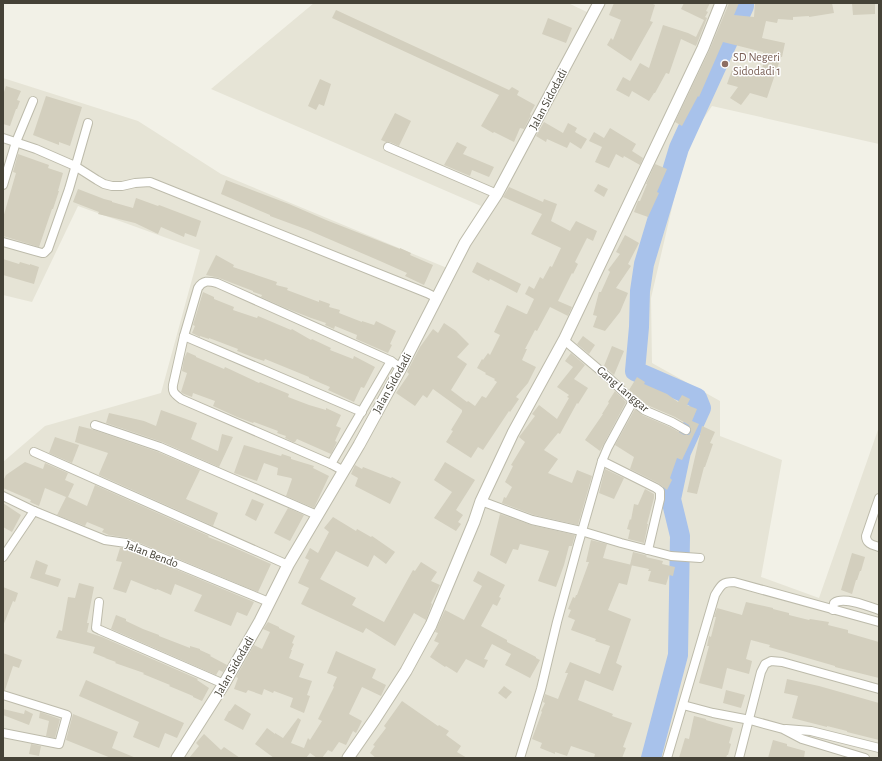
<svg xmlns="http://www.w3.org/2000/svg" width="882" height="761" viewBox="0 0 882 761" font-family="'Alegreya Sans',sans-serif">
	<rect width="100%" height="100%" fill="#f2f1e7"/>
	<path fill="#e6e4d6" d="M314,3H568L587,12L593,3H879V144L712,106L687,143L651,298L652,363L720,401V436L782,460L761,577L819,598L879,427V758H3V462L45,426L161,393L200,250L78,206L32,302L3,295V78L138,121L221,174L447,268L481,206L211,89Z"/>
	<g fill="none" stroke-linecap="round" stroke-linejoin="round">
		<path stroke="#a8c2eb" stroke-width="20" d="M651,758L678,655L680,536L671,499L681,452L701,408L697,398L635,371L639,327L640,291L644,264L679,148L744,6V3"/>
	</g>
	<g fill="#d3cfbe">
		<path d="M614,3H651L655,5L650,21L653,22L631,61L607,45L611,38L613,40L621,20L609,15Z"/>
		<path d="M684,3H710L706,11L708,12L705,17L707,18L696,46L681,39L669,74L666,73L655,93H654L649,101L632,91L629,97L616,90L623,77L630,81L640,63L649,68L663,25L688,33L696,37L704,20L681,9Z"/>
		<path d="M729,3H739L734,15L754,17L755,3H832L834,13L809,17V16L793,17V20L778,19L777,23L766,21L762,38L785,43L782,57H781L767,98L750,93L741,105L730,98L738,87L727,84L733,67L759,76L767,54L763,53V52L723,42L699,97L698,96L682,126L675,122L709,51Z"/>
		<path d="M852,3H875V14L853,15Z"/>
		<path d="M336,10L509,90L512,87L519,91L517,95L535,105L530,114L531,115L524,129L520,128L514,142L494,132L493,133L481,126L499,95L332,18Z"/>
		<path d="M548,18L572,28L566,43L542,34Z"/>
		<path d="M320,79L331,84L324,106L319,104L316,110L308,106Z"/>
		<path d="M6,86L21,91L17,100L20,101L17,109H16L10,126L3,124V95Z"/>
		<path d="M46,96L82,107L70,146L59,142V145L33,135Z"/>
		<path d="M395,113L411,121L399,146L390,142H386L381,140Z"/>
		<path d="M544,122L563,133L568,123L577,128L575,132L587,139L581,149L570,142L567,148L547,139L546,142L536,136Z"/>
		<path d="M610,128L636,144L632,151L643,158L640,165L624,156L623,158L616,154L609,168L595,162L602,147L589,141L594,132L604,138Z"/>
		<path d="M457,142L467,147L463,154L494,167L489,177L472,170L470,176L444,165Z"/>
		<path d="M18,154L49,165L48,168L63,173L58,191H59L53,209H52L39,247L3,236V218L16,173L13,172Z"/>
		<path d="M655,164L667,169L657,192L659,193L648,217L634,212L638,201H640L647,184H646Z"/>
		<path d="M226,180L289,204L326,220L400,249V248L411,253L410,255L433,265L424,285L405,276L407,273L380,261L308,230L270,216V215L221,194Z"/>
		<path d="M598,184L608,189L604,197L594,191Z"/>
		<path d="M509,187L543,202L544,199L557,204L551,221L570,231L576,221L597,231L593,241L587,238L575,262L578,264L573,274L572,273L558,301L572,307L568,316L550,307L537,331L535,330L525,349H527L522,360L536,367L528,383L516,397L519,399L510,412L509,411L483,450L478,447L471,458L446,442L453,431L451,430L462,412V410L433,389L427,398L423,395L415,406L396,393L409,374L407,372L420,347L433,329L438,333L444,323L456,331L469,344L457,357L467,364L451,390L467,402L468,401L475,406L482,396L486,398L497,382L494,380L495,379L485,374L486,373L477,368L482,359L483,360L488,353L490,355L500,335L494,332L507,305L526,314H527L534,299L525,294L529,286L534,289L540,277L543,279L550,266L552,267L561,248L531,234L542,214L503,197Z"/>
		<path d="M78,189L104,199L112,201V202L133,208L136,198L158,206L159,205L201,221L196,237L185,233L184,237L161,227L158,234L135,223L98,214L99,212L73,202Z"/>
		<path d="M625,235L639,243L628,264L631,266L616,288L628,293L620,312L605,331L593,327L597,316L593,315L599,292H601L610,272L608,270L620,254L616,252Z"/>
		<path d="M216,255L234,265L233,267L277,282L276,285L288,288L287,290L319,302V300L330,304L329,307L340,310L339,313L362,322V321L374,325L376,321L396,331L390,344L392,345L388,353L356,339L357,335L335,326L334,329L325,325L326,323L311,318L288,309L261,297L262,295L253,292V291L219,278L206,275Z"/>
		<path d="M3,259L19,264L20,262L30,265V264L39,267L34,284L3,275Z"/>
		<path d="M477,262L521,284L517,293L490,279L489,281L472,272Z"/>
		<path d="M203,292L214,297V299L234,307L233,310L257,318L258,316L291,330L292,329L311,340L312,339L331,348L330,350L353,359L354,356L375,367L364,388L361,387L354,402L328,390L330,387L309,378V377L265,359L264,361L255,358L237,351L238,349L209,338V339L200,336V337L192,333L195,326L193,325Z"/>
		<path d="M583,336L595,345L589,354L577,344Z"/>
		<path d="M612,346L624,351L614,375L604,366Z"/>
		<path d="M187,352L196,356V357L224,369L225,367L259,383L260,382L289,394L288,397L309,405L326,410V408L341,415L336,426L341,428L335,441L337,442L331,454L297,439L295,442H293L285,438L286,436L277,433L278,431L254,422L253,423L237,417L213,406L215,401L193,393L192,397L184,394L181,392L187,373L182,371L184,359Z"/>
		<path d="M571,353L585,365L574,379L588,388L578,404L577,403L560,434L558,433L544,450L558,459L548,473L572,483L577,470L592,476L578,525L534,515L502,503L504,497L506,498L512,487L505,482L513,466L511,465L525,442L519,437L535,416L532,414L539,405L557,419L569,398L567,397L569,395L557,387L573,367L565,361Z"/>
		<path d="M637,377L645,382L644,384L667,394L678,402L682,395L690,399L687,405L697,409L692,421L699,424L682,460L677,458L670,478L672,480L667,490L658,483L630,469L634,457L615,445L635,409L642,415L670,427L684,435H689L691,432V430L689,425L675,417L647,405L629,390Z"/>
		<path d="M615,391L626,402L600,451L585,440L603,414H602L609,403L608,402Z"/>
		<path d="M161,410L197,423L191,439L213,449L218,451L222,434L233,437L219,467L162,442L106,423L109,413L144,421L156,426Z"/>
		<path d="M79,426L91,429L158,452L200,470L186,499L218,513L213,526L99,475V474L108,453L75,442Z"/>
		<path d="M702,426L715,432L710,443L713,444L705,467H704L697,494L687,492Z"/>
		<path d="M55,437L79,445L72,463L49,453Z"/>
		<path d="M244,445L281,456L282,454L291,457V459L314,466L313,468L329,476L314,508L286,496L292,479L291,478L277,475L278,468L264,463L257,481L234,473Z"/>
		<path d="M25,462L43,469L45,463L68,473L65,480L74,484L68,497L87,506L95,485L209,536L208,537L226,544L271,564L258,592L128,538L109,535L102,532L104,529L87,522L85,526L57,515L66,497L45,488L39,506L30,502L31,500L3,488V481L6,475Z"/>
		<path d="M445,462L475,480L456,510L463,515L458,522L461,524L456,531L434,518L452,492L434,480Z"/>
		<path d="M355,465L362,469L363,467L391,478L392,477L401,482L390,504L355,486L358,478L351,474Z"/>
		<path d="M605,469L624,478L614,499L599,493Z"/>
		<path d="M645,489L654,494V498L647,524H648L644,543L628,539L630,530L627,529L630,519L631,520L634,504L638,505Z"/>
		<path d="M252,499L264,504L256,521L245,515Z"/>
		<path d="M3,503L21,515L12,532L3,527Z"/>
		<path d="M288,508L304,515L290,541L274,533Z"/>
		<path d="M500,514L531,525L575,535L572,546H569L564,565L556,587L538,581L549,551L520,544L518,550L513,549L506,564L490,555Z"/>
		<path d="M333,517L356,531L357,529L371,537L372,536L395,552L386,564L374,555L368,567L336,551L320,579L356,598L352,605L384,622L413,570L415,571L421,562L437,572L431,581L440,585L431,603L432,604L426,620L414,613L395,646L366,628L363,633L301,604L309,588L298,583L309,560L305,558L310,548L318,553L329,532L324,528Z"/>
		<path d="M591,540L607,544L603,558L632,565L627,585L619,583L608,610L631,619L616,663L622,666L613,691L585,680L578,700L613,714L612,716L632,723L623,747L626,748L622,758H594L595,754L571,746L567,756L555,752V754L540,748L542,743L532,739L542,712L541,711L545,703L543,702L545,694L558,699L568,673H565L570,662L600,674L610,646L595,641L596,639L571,630L575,620L568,617L571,610L568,609L573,597L575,598L576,595H577L589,562H586Z"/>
		<path d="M120,548H125L254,602L247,616L237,612L231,626L194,611L202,595L175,584L171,595L157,589L156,590L131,580L126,593L113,589L122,562L116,561Z"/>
		<path d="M633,552L645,555L647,556L646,557L663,561L662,564L675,567L673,576L669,575L666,585L648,581L651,571H648L649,569L630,565Z"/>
		<path d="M852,553L865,557L861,571H860L857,580H856L852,594L841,590Z"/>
		<path d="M36,560L48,565L45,574L61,579L58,587L30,578Z"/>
		<path d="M478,571L505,585L499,597L501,598L497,606L493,604L481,626L507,640V642L536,657V658L540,660L530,678L505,665L511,654L492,644L484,659L488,660L484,668L466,659L457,673L446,666L445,667L430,657L439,643L434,641L438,633L435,632L445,610L464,620L482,586L473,581Z"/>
		<path d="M79,583L94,587L87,623H89L87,632L102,637L198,679L197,680L209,688L202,701L193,697V696L169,686L170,685L143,674L144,673L115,663L116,662L105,658H106L93,653L95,647L56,638L59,630L62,631L68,597L75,598Z"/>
		<path d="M3,587L18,593L15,602L13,601L3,626Z"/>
		<path d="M746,602L773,608V609L789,613V615L809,620L810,619L829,622L828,625L848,630V633L879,642V678L835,667V666L769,647L770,645L751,640L746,659L752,661L749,674L727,668L722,689L699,683L709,646H707L709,636L711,637L716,617H714L717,608L742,615Z"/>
		<path d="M116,615L126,619V621L143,629L159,635V636L190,648V646L200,649V650L211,655L210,656L227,665L223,672L219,670L216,675L111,629Z"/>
		<path d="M268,622L279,627V628L295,636L292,643L294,644L291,650H292L289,658L304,664L299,677L312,681L307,695L310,696L304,713L290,707L293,698L274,691L273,693L264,689L262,695L248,690L246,693L234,689L238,678L236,677L254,645L262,649L270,632L263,629Z"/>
		<path d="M336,651L376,669L372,678L386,685L381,696L362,687L349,714L362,721L356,733L353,731L346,745L339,742L332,752L328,750L322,758H317L310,753L306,758H274L255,744L267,728L275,734V733L283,738L298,718L301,720L291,743L304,748L308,738L310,740L322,721L318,719L334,687L333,686L337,677L327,673Z"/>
		<path d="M3,653L22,660L19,668L13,666L5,690H3Z"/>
		<path d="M787,679L819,686L879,703V740L847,732V731L827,726V727L792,718L798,696L784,693Z"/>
		<path d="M86,680L184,723L177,738L165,733L159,748L133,737L139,722L79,696Z"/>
		<path d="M504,686L512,692L506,699L498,693Z"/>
		<path d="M726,690L745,695L741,708L723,703Z"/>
		<path d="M402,701L438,726L439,725L449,731L446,735L461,746L457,752L467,758H376L370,753L375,746L373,745L386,728L384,726Z"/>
		<path d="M235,704L251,714L243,730L224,720L229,711H230Z"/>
		<path d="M3,709L24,714L25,710L33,714L29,725L3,715Z"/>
		<path d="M40,712L60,719L55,738L46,736L49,721L39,718Z"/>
		<path d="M73,714L118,732L112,748L136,758H111L66,740Z"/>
		<path d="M694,716L706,719V720L733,728L729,743L731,744L728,755H727L726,758H679L685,738L689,739Z"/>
		<path d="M204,734L221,750L224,747L240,758H189L199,746L196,743Z"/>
		<path d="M773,740L787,744V746L805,751L804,758H768Z"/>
		<path d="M31,744L41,746L39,756L29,754Z"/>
	</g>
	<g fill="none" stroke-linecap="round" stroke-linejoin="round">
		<g stroke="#bdbbab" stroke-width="10">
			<g id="minor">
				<path d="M3,138L36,149L75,166L97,180L104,184L112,186H122L135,183L150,182L427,293L437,298"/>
				<path d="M388,147L497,194"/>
				<path d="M3,185L16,142L33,101"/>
				<path d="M3,242L42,253H44L48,249L69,189L88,123"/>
				<path d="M184,336L362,412"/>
				<path d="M564,340L609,378L633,401L644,410L672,422L686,430"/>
				<path d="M95,425L160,447L317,515"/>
				<path d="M34,452L288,565"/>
				<path d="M602,461L656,488L660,491V499L648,550"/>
				<path d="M331,464L391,361"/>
				<path d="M344,471L331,464L181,399C175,394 172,393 173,385L184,336L198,288C203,280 208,281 217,283L391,361L401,368"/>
				<path d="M3,496L34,511"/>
				<path d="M879,498L866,536C866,544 873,545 879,547"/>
				<path d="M481,501L532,520L581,531L621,543L671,556L700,558"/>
				<path d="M3,557L34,511L105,540L126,543L269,602"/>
				<path d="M99,602L96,628L100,630L224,684"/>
				<path d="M833,610L834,603C844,596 868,606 879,610"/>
				<path d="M3,695L67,715L59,744L3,733"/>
				<path d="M683,705L713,713L750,720L783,729L802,739L865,758"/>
				<path d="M786,729L811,731L879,748"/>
				<path d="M520,758L541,689L557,622L578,545L602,461L608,447L633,401"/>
				<path d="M667,758L715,595C721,585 722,582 734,582L879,622"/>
				<path d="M739,758L761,672L765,664L771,661L782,662L879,689"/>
			</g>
		</g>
		<g stroke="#bdbbab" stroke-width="13">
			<g id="tertiary">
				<path d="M177,758L224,684L260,621L288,565L359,445L401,368L465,243L497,194L599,3"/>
				<path d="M348,758L375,719L406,671L431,625L474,522L481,501L513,433L564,340L703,48L721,3"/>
			</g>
		</g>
		<use href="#minor" stroke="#fff" stroke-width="8"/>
		<use href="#tertiary" stroke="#fff" stroke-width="11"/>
	</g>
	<circle fill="#8d6e63" stroke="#fff" stroke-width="1.5" cx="725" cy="64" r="4"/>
	<g text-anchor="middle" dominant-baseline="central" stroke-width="3" stroke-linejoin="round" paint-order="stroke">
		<g font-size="12" fill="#785e54" stroke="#fff" text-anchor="start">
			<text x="733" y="57">SD Negeri<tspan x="733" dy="14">Sidodadi 1</tspan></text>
		</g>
		<g font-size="12" fill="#454237" stroke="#fff">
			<text transform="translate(548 99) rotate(-62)">Jalan Sidodadi</text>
			<text transform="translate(392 383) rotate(-61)">Jalan Sidodadi</text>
			<text transform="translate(623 389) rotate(40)">Gang Langgar</text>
			<text transform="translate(152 554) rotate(21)">Jalan Bendo</text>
			<text transform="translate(234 666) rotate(-60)">Jalan Sidodadi</text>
		</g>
	</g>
	<rect width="882" height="761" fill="none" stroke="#454237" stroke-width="8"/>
</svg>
